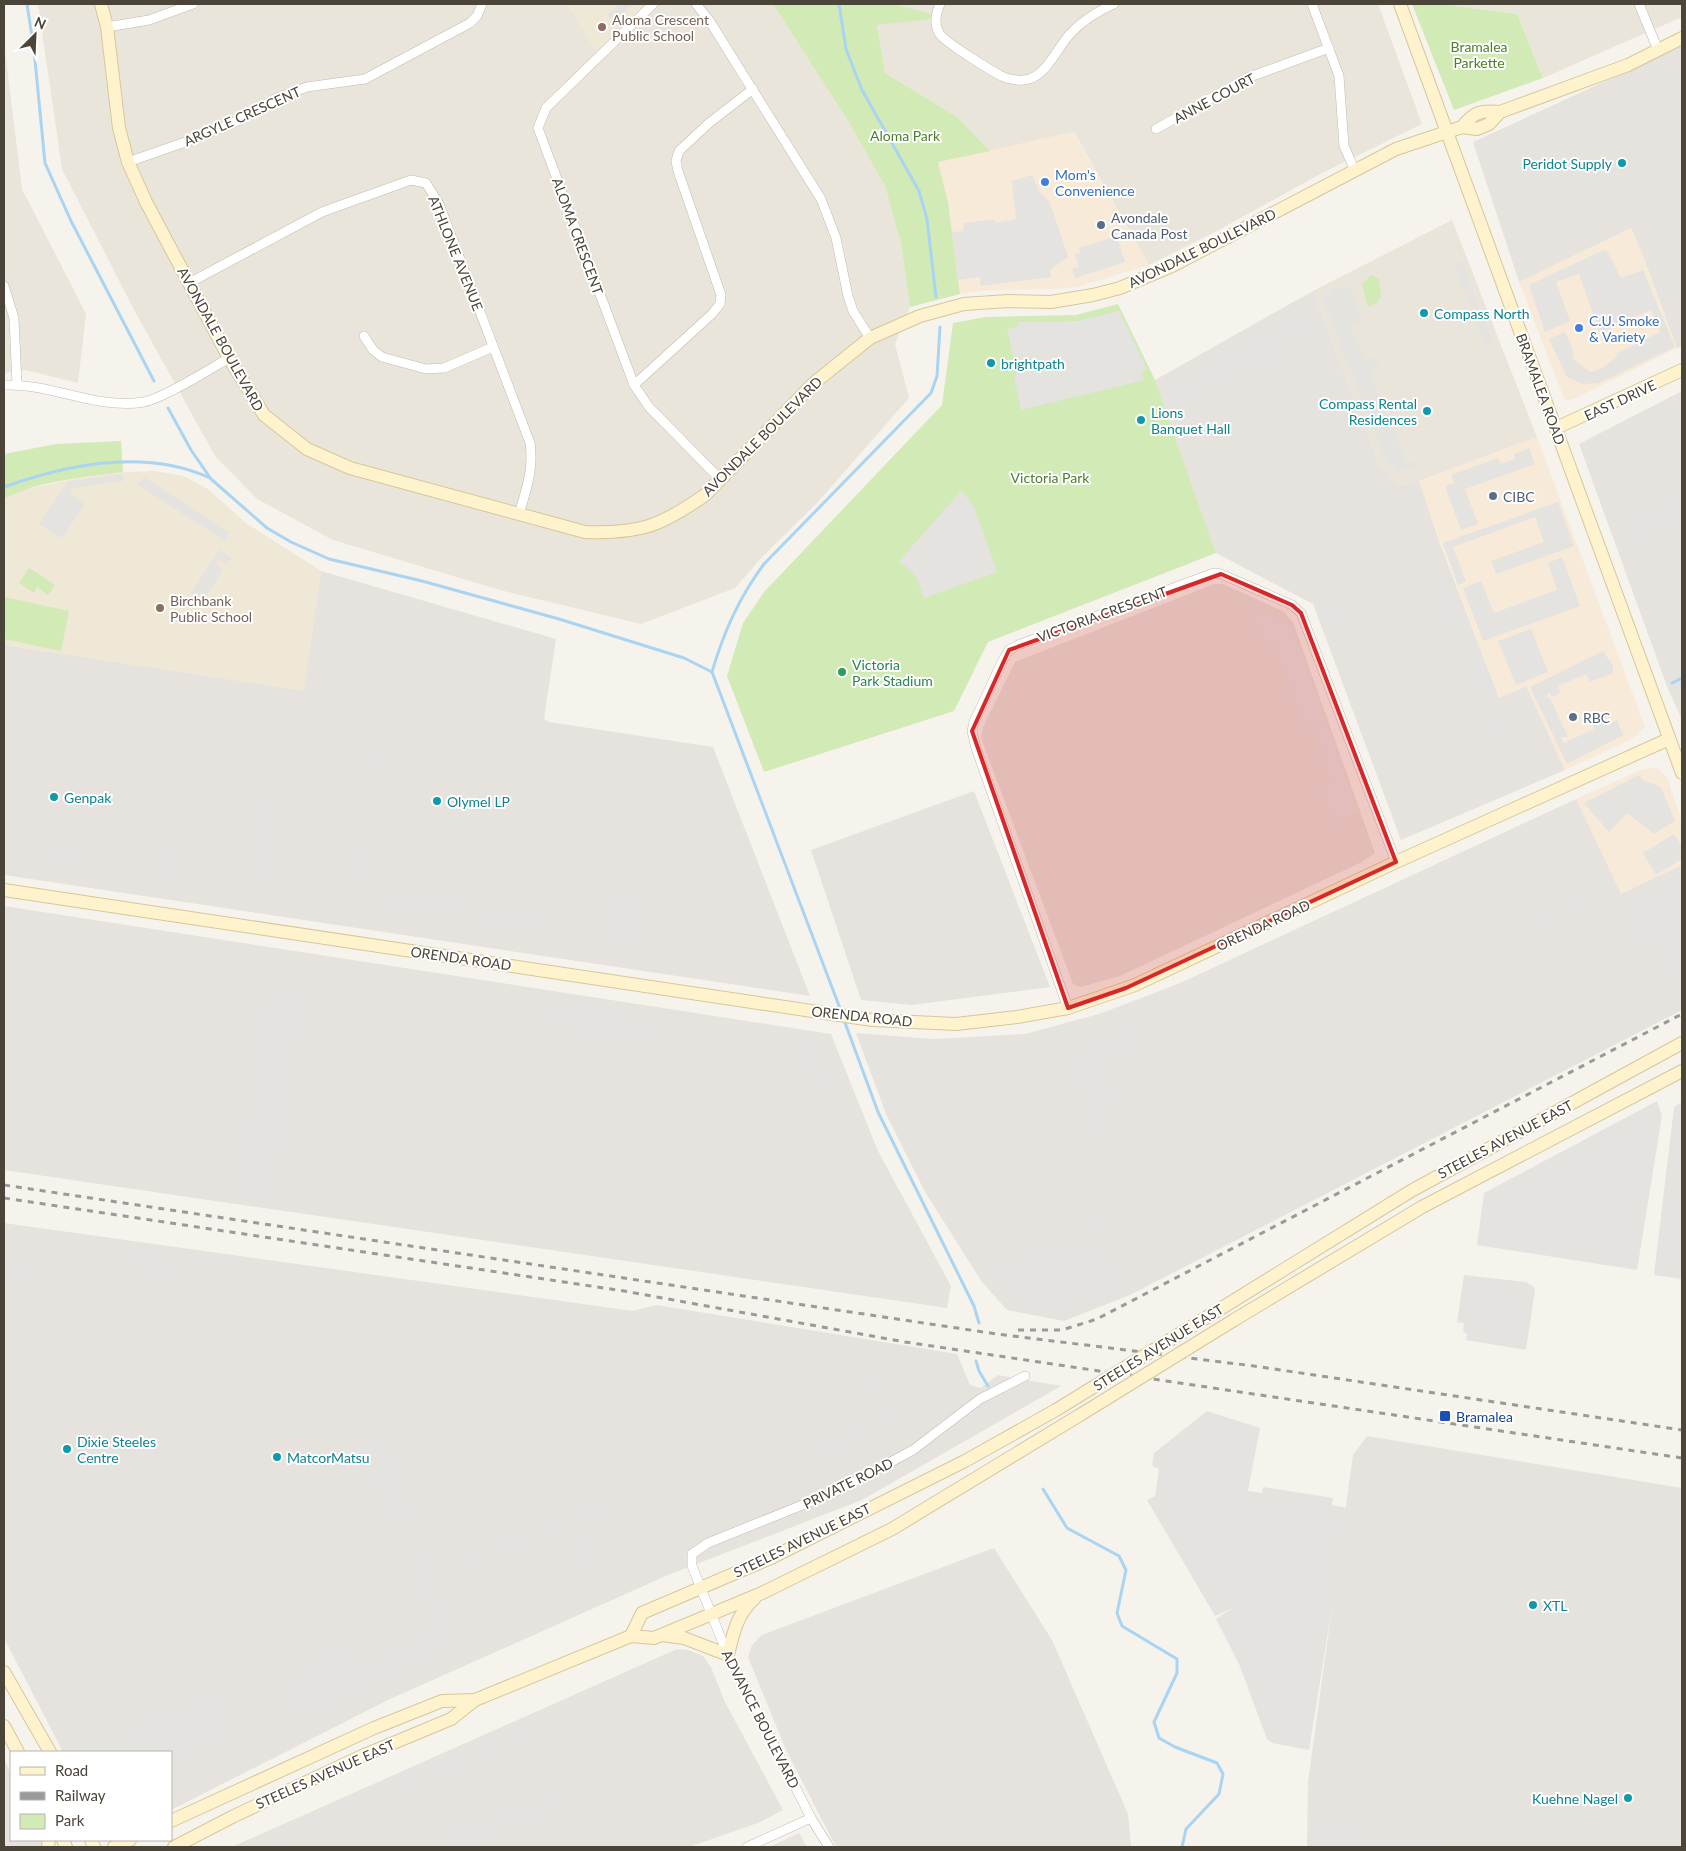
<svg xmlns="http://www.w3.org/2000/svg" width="1686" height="1851" viewBox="0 0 1686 1851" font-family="Lato,sans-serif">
	<rect width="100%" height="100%" fill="#f6f3ec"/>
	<g fill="#eae5da">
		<path d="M38,4H568L596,51L648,4H773L848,121L885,186L901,244L910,307L895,344L909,398L818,502L762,557L735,588L641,624L500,590L333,540L257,499L215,456L133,308L62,169Z"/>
		<path d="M893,4H1378L1422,124L1322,173L1217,231L1149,265L1074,132L990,151L957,117L885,73L877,24L930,19V13Z"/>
		<path d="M1440,4H1682V17L1543,78L1517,14Z"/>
		<path d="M4,43L22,189L86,314L78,383L26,370L4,373Z"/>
		<path d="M1452,220L1537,437L1419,481L1406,485L1398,484L1390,476L1387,469L1381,470L1313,291Z"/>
	</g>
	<g fill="#f7ead8">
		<path d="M1073,132L1149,265L1077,287L1055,289L991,290L960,294L948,202L938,162Z"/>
		<path d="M1631,228L1644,258L1677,348L1576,398L1565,401L1519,282Z"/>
		<path d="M1537,437L1645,727L1632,739L1565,770L1526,686L1499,698L1419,485V481Z"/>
		<path d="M1657,768L1667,777L1682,823V865L1621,895L1576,799L1643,769Z"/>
	</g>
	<g fill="#e6e2dd">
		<path d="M1682,46V346L1677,348L1644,258L1631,228L1519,282L1473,142Z"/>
		<path d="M1313,291L1381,470L1387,469L1390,476L1398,484L1406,485L1419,481L1439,541L1499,698L1526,686L1565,770L1401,840L1313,604L1216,553L1155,380Z"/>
		<path d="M1682,391V720L1668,689L1579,444Z"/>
		<path d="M321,571L556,639L544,719L549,722L713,747L810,996L4,875V645L303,690Z"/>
		<path d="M1214,584H1223L1283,611L1293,622L1375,853L1362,862L1120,976L1081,987L1077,986L1073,984L981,738L983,727L1015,662Z"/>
		<path d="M974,791L1050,987L912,1005L861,1000L811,850Z"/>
		<path d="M1576,799L1621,894L1682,865V1010L1130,1295L1064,1321L1007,1310L982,1282L925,1192L886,1114L856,1033L933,1039L1025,1034L1099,1014L1178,984Z"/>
		<path d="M4,906L831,1034L878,1151L951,1286L947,1308L4,1170Z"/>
		<path d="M4,1223L633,1311L656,1305L957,1354L970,1385L981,1388L998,1375L1061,1386L862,1500L668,1575L388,1700L171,1810V1752H63L4,1638Z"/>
		<path d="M1367,1436L1682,1488V1847H1307L1308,1782L1353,1455Z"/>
		<path d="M994,1548L1052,1640L1128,1814L1131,1847H836L786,1750L748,1657L752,1645L762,1635Z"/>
		<path d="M677,1649L688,1650L703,1656L711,1667L724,1700L783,1810L758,1823L689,1847H232Z"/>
		<path d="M4,1759L11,1774V1840H43L47,1847H4Z"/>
		<path d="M799,1833L807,1847H769Z"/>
	</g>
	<g fill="#efe8d6">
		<path d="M568,4H648L596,51Z"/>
		<path d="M155,471L184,476L208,489L246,523L321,571L304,691L4,645V499L18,491L69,480L123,472Z"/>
	</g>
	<g fill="#d2eab5">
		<path d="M773,4H893L930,13L931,19L877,25L885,73L957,117L990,151L938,162L948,202L960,294L910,307L901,244L885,186L848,121Z"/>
		<path d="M1412,4H1440L1517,14L1543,78L1454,110Z"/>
		<path d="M1371,275L1379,279L1381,296L1377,303L1368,307L1362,285Z"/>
		<path d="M1118,304L1155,380L1216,553L988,642L954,711L764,772L727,676L743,623L764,592L942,405L953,323L986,317L1076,315Z"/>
		<path d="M121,441L123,472C84,478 39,480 4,499V454L56,444Z"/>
		<path d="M29,568L55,585L48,595L37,587L34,593L19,583Z"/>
		<path d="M4,597L69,611L61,651L4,639Z"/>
	</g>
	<g fill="#e5e3e0">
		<path d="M619,4H633L614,22L607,15Z"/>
		<path d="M1032,175L1039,191L1050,203L1068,257L1050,270L1051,277L981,286L980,277L958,280L952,232L963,231L964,223L994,219L995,223L1016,219L1012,181Z"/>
		<path d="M1511,190L1543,255L1536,258L1503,193Z"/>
		<path d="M1117,236L1125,262L1075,278L1072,269L1079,267L1075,254L1080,252L1079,248Z"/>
		<path d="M1606,249L1621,278L1643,270L1675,347L1599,383L1582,384L1567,377L1549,339L1565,332L1572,347L1574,360L1590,372L1601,369L1617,357L1616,354L1660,332L1651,310L1600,333L1579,274L1556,282L1570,321L1545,332L1529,285Z"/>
		<path d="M1461,261L1479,305L1472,308L1454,264Z"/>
		<path d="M1339,286L1341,290L1349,287L1362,320L1350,325L1364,361L1375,357L1379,368L1370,371L1406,463L1412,461L1414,466L1396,473L1393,465L1388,466L1322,297L1331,294L1330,289Z"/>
		<path d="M1303,308L1306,316L1314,313L1320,337L1289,346L1294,362L1172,409L1161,384Z"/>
		<path d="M1119,311L1147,369L1141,372L1144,380L1021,410L1014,377L1017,372L1007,329L1018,327V322L1078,321Z"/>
		<path d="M1485,321L1493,344L1486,347L1477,324Z"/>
		<path d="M1529,448L1535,464L1465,489L1478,524L1461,530L1445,486L1454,483L1451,475L1498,458L1501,464L1515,459L1514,454Z"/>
		<path d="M123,474V481L73,488L70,494L85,504L62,538L39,524L68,481Z"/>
		<path d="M144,477L230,533L225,541L138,485Z"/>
		<path d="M1682,484V529L1629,554L1617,529L1631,522L1619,526L1607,502L1627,494L1634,507Z"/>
		<path d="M961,491L973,504L997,572L924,598L916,576L899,561Z"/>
		<path d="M1558,502L1574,546L1496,574L1491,561L1544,542L1535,517L1453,547L1466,582L1458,585L1443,543Z"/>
		<path d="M1303,531L1306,537L1271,550L1268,544Z"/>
		<path d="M1663,549L1682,590V594L1666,602L1646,557Z"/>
		<path d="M219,550L231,558L227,564L219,559L215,565L223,570L203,601L191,593Z"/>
		<path d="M1562,557L1580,606L1483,641L1463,588L1481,581L1494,613L1557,590L1548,563Z"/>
		<path d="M1442,564L1466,626L1347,673L1337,649L1362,639L1368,654L1427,631L1422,619L1441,611L1425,571Z"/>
		<path d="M1346,600L1355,626L1330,635L1321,609Z"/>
		<path d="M1250,607L1287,624L1297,642L1357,811L1335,820L1323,787L1333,785L1314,723L1304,726L1276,645L1265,638Z"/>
		<path d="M1531,629L1548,672L1516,685L1498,641Z"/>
		<path d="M1466,632L1472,635L1522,764L1499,773L1457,642L1351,683L1348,676Z"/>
		<path d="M1603,651L1613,666V673L1590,682L1586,674L1558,686L1560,693L1552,697L1549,692L1546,697L1550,698L1568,737H1561L1564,743L1594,729L1590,720L1603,713L1609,724L1617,720L1623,735L1567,764L1530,687Z"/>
		<path d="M378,684L397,687L361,909L342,906Z"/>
		<path d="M1410,745L1413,752L1391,761L1388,754Z"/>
		<path d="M1639,775L1643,780L1661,787L1675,821L1654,834L1627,813L1609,832L1584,803Z"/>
		<path d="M258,785L285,789L271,893L245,889Z"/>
		<path d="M1674,834L1682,847V859L1656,875L1643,853Z"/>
		<path d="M4,838L90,850L88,868L24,859V851L7,849L6,857H4Z"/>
		<path d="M157,846L193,851L187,889L151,884Z"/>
		<path d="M1682,869V1006L1652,953L1639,960L1611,905Z"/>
		<path d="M1592,878L1602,898L1516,944L1505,924Z"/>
		<path d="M375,884L551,907L548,935L372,913Z"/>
		<path d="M606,888L655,896L646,948L597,940Z"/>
		<path d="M4,924L242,960L241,968L4,933Z"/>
		<path d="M325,976L387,984L386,992L324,985Z"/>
		<path d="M260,981L310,988L279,1204L229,1197Z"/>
		<path d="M542,995L663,1015L661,1020L669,1021L666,1043L657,1047L573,1039L576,1031L537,1025Z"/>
		<path d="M1133,1020L1144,1051L1111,1064L1126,1111L1105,1120L1111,1136L1089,1143L1060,1056L1062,1048Z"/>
		<path d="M791,1037L822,1043L837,1092L783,1081Z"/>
		<path d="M1657,1101L1662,1116L1637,1270L1477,1245L1484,1193Z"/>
		<path d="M1682,1102V1279L1654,1275L1674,1107Z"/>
		<path d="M1094,1193L1127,1292L1060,1317L1018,1310L999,1297L976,1266L1074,1229L1085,1248L1095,1245L1079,1203Z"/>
		<path d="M120,1244L249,1259L137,1291Z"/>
		<path d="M37,1255L46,1280L4,1295V1267Z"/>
		<path d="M1464,1275L1526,1282L1534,1287L1535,1290L1526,1350L1466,1340L1467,1334L1463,1332L1464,1323L1457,1322Z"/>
		<path d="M643,1323L653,1326L665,1540L657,1537Z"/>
		<path d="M862,1343L903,1421L851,1444L859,1458L834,1470L833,1458L780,1485L775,1473L806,1457L793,1432L811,1426L819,1441L869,1409L839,1353Z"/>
		<path d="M1207,1411L1260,1428L1248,1491L1262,1493L1263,1487L1333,1498L1332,1505L1348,1508L1309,1750L1272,1743L1267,1739L1239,1664L1216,1619L1234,1607L1215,1616L1147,1500L1155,1496L1159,1469L1152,1466L1154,1453Z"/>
		<path d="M391,1433L466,1649L444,1662L441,1655L433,1652L432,1663L324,1717L322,1708L292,1726L276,1678L309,1663L306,1654L328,1642L331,1646L338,1643L333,1637L320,1640L314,1625L331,1617L334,1625L345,1620L349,1629L342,1633L345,1637L352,1632L356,1644L350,1646L355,1652L364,1654L416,1629L413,1619L424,1615L430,1624L432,1618L430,1611L423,1613L411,1582L417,1580L401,1528L384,1533L352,1449Z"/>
		<path d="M746,1484L750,1492L677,1530L672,1521Z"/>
		<path d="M614,1491L623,1513L458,1579L449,1556Z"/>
		<path d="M596,1529L608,1560L588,1568L590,1575L570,1583L562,1562L571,1558L564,1542Z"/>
		<path d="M689,1663L692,1673L541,1723L537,1715Z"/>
		<path d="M707,1670L727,1719L720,1722L700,1673Z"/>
		<path d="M56,1674L68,1678L79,1687L83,1699L80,1710L76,1716L79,1723L86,1721L93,1737L86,1738V1740L101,1736L98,1729L112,1725L114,1731L120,1728L117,1722L220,1685L225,1699L236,1694L224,1746L171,1765V1752H73L62,1726L70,1723L67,1715L74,1705L72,1693L63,1684L43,1683L41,1676Z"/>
		<path d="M526,1721L535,1741L406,1798L392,1777Z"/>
		<path d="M692,1725L695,1732L602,1768L599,1761Z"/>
		<path d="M567,1732L585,1766L578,1770L560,1736Z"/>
		<path d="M383,1786L388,1800L313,1840L305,1820Z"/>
		<path d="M558,1786L569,1815L473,1847H440L432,1831Z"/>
		<path d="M401,1797L432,1847H403L411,1843L388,1804Z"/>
		<path d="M1311,1816L1448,1842L1447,1847H1311Z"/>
		<path d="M286,1830L292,1845L287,1847H246Z"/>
	</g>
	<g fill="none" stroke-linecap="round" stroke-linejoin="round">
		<g stroke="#a9d4f2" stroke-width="3">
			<path d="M27,4L34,50L45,163L71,221L154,381"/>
			<path d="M839,4L846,49L862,90L919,191L927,219L936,297"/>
			<path d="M168,408L191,450L211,479L267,528L291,542L329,559L422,581L559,619L684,658L712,672"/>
			<path d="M4,487C68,464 145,448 210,478"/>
			<path d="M1672,683L1682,678"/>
			<path d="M841,1011L712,672C724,631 739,598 764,564L931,393L937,376L940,327"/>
			<path d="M844,1020L878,1112L974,1306L979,1323"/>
			<path d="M976,1361L979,1371L988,1386"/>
			<path d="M1043,1489L1067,1528L1119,1556L1126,1570L1117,1613L1122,1626L1177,1659V1673L1154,1722L1159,1738L1175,1747L1217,1763L1223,1774L1219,1794L1186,1829L1182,1847"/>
		</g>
		<g stroke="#c2bbae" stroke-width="10">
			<g id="street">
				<path d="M653,4L546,108L538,128L634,385L649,407L720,479"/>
				<path d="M696,4L709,20L821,199L836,238L848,296L853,311L870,338"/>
				<path d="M940,4C936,13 934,24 939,33C944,42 996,74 1006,78C1013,80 1022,81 1029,79C1047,74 1058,47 1070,34C1082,21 1098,11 1114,4"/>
				<path d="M1312,4L1339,76L1344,146L1355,171"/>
				<path d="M1639,4L1658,50"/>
				<path d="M107,27L149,20L193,4"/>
				<path d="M1156,129L1247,78L1329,48"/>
				<path d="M128,162L191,140L235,122L277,98L307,87L365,79L470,23L477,16L482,4"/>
				<path d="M189,283L322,212L411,180L426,183L439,204L530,443C534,469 526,490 519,514"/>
				<path d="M4,286L14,318L17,385"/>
				<path d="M364,336L373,350L382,357L426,369L444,368L493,347"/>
				<path d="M4,385C51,383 96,410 144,402C164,398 210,369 229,358"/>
				<path d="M634,385L712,314L720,304L721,295L678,171L676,161L679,151L709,123L753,89"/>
				<path d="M1068,1008L976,748L972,731L974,722L1003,660L1009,650L1018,645L1214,573L1221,574L1292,605L1301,613L1396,862"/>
				<path d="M747,1847L811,1818"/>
				<path d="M829,1847L811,1818L725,1648L692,1566V1554L708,1543L837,1491L913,1450L980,1399L1025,1376"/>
			</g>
		</g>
		<g stroke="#d6c79b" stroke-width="14">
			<g id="secondary">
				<path d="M101,4L107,27L119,128L128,162L146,202L229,358L264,415L307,449L350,468L585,532C640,534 661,526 705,495L814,383L870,338L920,316L964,304L1008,301L1051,302L1093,295L1120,288L1172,266L1396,149L1462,127L1477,129L1489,124L1500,112"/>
				<path d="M1400,4L1682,773"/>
				<path d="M1462,127C1474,112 1481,110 1500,112L1628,65L1682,38"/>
				<path d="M1556,428L1682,370"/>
				<path d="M4,890L872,1020L956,1024L1017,1017L1068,1008L1135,985L1396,862L1669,739"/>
				<path d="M1212,1314L1411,1191L1682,1043"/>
				<path d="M1234,1320L1422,1207L1682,1071"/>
				<path d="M662,1635L684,1638L728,1655C733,1634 737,1614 754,1599"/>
				<path d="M631,1636L642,1613L773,1557L965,1461L1056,1410"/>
				<path d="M4,1672L50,1752"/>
				<path d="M4,1726L18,1752"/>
				<path d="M171,1821L374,1728L442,1701L475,1700"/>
				<path d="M63,1840L66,1847"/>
				<path d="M91,1840L94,1847"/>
				<path d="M48,1847L49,1840"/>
				<path d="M114,1847L130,1840"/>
				<path d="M174,1847L234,1816L362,1756L451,1719L475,1700L631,1636L654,1638L762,1593L892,1529L1080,1415"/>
			</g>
		</g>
		<use href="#street" stroke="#fff" stroke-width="9"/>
		<use href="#secondary" stroke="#fff3cd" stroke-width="12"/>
		<g stroke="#9a9a9a" stroke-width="3" stroke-dasharray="6 6" stroke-linecap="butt">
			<path d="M4,1185L997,1334L1254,1366L1682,1430"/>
			<path d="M4,1198L624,1291L905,1342L1682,1458"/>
			<path d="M1018,1330H1062L1097,1319L1682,1014"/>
		</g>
		<g stroke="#d6c79b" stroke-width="14" stroke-linecap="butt">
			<g id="secondary-bridge">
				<path d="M1056,1410L1212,1314"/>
				<path d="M1080,1415L1234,1320"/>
			</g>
		</g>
		<use href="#secondary-bridge" stroke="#fff3cd" stroke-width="12"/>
	</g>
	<path fill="#d62828" fill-opacity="0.2" stroke="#d62828" stroke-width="4" stroke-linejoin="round" d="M1221,574L1292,605L1301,613L1396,862L1126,988L1068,1008L972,731L1009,650Z"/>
	<g fill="#8d6e63" stroke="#fff" stroke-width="2">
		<circle cx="602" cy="27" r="5"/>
		<circle cx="160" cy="608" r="5"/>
	</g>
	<g fill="#0f9aa8" stroke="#fff" stroke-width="2">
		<circle cx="1622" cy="163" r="5"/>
		<circle cx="1424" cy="313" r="5"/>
		<circle cx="991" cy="363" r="5"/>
		<circle cx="1427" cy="411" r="5"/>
		<circle cx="1141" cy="420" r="5"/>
		<circle cx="54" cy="797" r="5"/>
		<circle cx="437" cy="801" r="5"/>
		<circle cx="67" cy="1449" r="5"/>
		<circle cx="277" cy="1457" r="5"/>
		<circle cx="1533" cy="1605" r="5"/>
		<circle cx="1628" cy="1798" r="5"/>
	</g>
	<g fill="#3f7fe0" stroke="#fff" stroke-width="2">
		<circle cx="1045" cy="182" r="5"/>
		<circle cx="1579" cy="328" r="5"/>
	</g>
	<g fill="#5c6f8a" stroke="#fff" stroke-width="2">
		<circle cx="1101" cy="225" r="5"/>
		<circle cx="1493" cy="496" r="5"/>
		<circle cx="1573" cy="717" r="5"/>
	</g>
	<circle fill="#2e9e5b" stroke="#fff" stroke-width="2" cx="842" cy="672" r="5"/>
	<rect fill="#1a4fb4" stroke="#fff" stroke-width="2" x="1439" y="1410" width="12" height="12" rx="2.5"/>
	<g text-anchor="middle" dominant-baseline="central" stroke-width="4" stroke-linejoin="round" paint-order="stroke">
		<g font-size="14" fill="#785e54" stroke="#fff" text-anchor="start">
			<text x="612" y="19">Aloma Crescent<tspan x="612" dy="16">Public School</tspan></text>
			<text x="170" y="600">Birchbank<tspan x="170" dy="16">Public School</tspan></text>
		</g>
		<g font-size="14" fill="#4a7f2a" stroke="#fff">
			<text x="1479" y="46">Bramalea<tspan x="1479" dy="16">Parkette</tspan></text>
			<text x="905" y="135">Aloma Park</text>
			<text x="1050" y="477">Victoria Park</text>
		</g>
		<g font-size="14" fill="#4b4439" stroke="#fff">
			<text transform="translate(1214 98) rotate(-28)">ANNE COURT</text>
			<text transform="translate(242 116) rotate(-24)">ARGYLE CRESCENT</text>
			<text transform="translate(578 236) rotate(70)">ALOMA CRESCENT</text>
			<text transform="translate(1202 248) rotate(-26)">AVONDALE BOULEVARD</text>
			<text transform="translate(456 253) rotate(68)">ATHLONE AVENUE</text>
			<text transform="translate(221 339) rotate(61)">AVONDALE BOULEVARD</text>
			<text transform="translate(1541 389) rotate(70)">BRAMALEA ROAD</text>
			<text transform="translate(1620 400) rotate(-25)">EAST DRIVE</text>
			<text transform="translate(762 436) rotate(-45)">AVONDALE BOULEVARD</text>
			<text transform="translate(1102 614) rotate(-20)">VICTORIA CRESCENT</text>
			<text transform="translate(1263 925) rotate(-25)">ORENDA ROAD</text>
			<text transform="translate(461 958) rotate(8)">ORENDA ROAD</text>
			<text transform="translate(862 1016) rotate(6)">ORENDA ROAD</text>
			<text transform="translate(1505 1139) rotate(-28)">STEELES AVENUE EAST</text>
			<text transform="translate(1158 1347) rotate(-32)">STEELES AVENUE EAST</text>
			<text transform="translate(848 1483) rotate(-26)">PRIVATE ROAD</text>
			<text transform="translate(802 1540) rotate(-26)">STEELES AVENUE EAST</text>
			<text transform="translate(761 1719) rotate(63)">ADVANCE BOULEVARD</text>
			<text transform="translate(325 1774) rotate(-24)">STEELES AVENUE EAST</text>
		</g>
		<g font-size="14" fill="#0d838f" stroke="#fff" text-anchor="start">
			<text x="1612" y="163" text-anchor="end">Peridot Supply</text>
			<text x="1434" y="313">Compass North</text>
			<text x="1001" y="363">brightpath</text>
			<text x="1417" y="403" text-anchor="end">Compass Rental<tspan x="1417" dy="16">Residences</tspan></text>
			<text x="1151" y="412">Lions<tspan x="1151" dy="16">Banquet Hall</tspan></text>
			<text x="64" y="797">Genpak</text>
			<text x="447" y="801">Olymel LP</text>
			<text x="77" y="1441">Dixie Steeles<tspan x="77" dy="16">Centre</tspan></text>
			<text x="287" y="1457">MatcorMatsu</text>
			<text x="1543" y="1605">XTL</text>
			<text x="1618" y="1798" text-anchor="end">Kuehne Nagel</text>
		</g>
		<g font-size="14" fill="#366cbe" stroke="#fff" text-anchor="start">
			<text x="1055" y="174">Mom's<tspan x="1055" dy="16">Convenience</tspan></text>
			<text x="1589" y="320">C.U. Smoke<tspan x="1589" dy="16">&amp; Variety</tspan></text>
		</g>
		<g font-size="14" fill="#4e5e75" stroke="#fff" text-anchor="start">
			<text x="1111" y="217">Avondale<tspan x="1111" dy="16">Canada Post</tspan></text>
			<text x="1503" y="496">CIBC</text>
			<text x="1583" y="717">RBC</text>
		</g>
		<g font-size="14" fill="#27864d" stroke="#fff" text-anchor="start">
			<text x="852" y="664">Victoria<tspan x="852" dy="16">Park Stadium</tspan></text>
		</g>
		<g font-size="14" fill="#164399" stroke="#fff" text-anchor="start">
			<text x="1456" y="1416">Bramalea</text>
		</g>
	</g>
	<rect width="1686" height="1851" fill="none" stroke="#4b4439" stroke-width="10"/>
	<rect x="10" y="1751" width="162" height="90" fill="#ffffff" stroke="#b7b4b0"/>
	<rect x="20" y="1767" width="25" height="8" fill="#fff3cd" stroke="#b7b4b0"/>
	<text x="55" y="1776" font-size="15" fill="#4b4439">Road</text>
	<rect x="20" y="1792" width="25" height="8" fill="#9a9a9a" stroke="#b7b4b0"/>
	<text x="55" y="1801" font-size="15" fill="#4b4439">Railway</text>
	<rect x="20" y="1814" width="25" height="15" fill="#d2eab5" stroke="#b7b4b0"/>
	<text x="55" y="1826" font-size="15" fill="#4b4439">Park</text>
	<g transform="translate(35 35) rotate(24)" stroke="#ffffff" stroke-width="4" paint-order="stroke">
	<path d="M0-4L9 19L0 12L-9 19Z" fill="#4b4439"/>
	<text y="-8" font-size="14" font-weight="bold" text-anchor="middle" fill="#4b4439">N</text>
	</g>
</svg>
